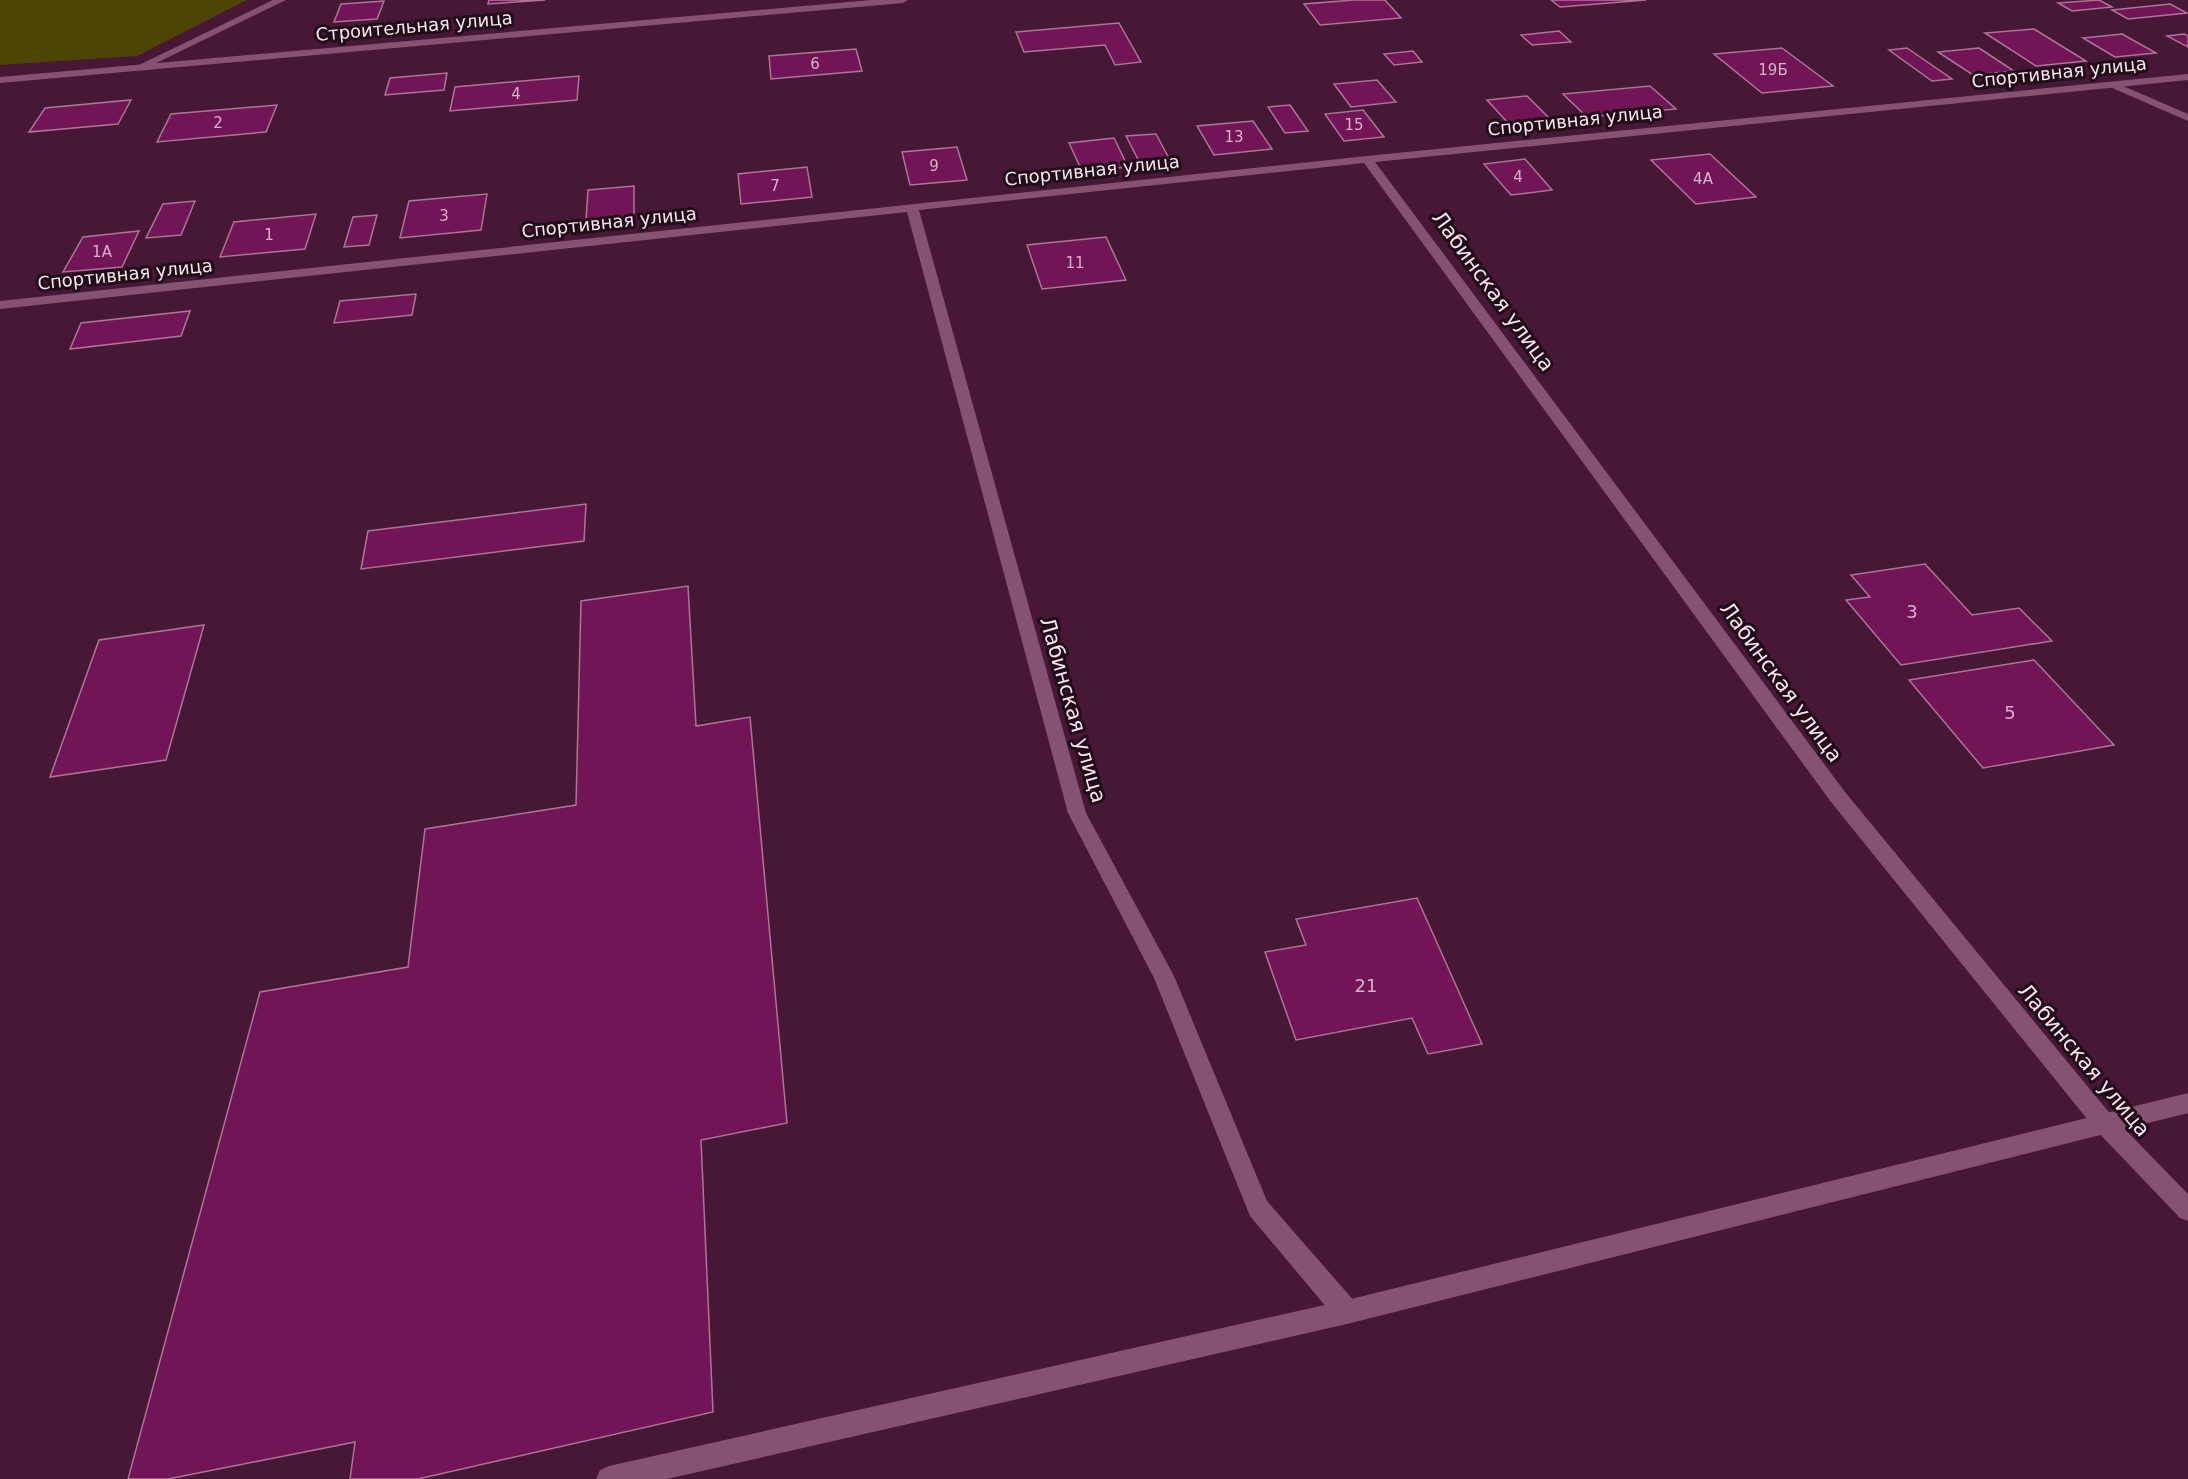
<svg xmlns="http://www.w3.org/2000/svg" width="2188" height="1479" viewBox="0 0 2188 1479" font-family="'DejaVu Sans',sans-serif">
	<rect width="100%" height="100%" fill="#461836"/>
	<path fill="#4c4506" d="M0,0H247L137,56L0,65Z"/>
	<g fill="#721556" stroke="#ac7596" stroke-width="1.5">
		<path d="M489,0H545L488,4Z"/>
		<path d="M1354,0H1385L1401,18L1320,25L1304,4Z"/>
		<path d="M1551,0H1646L1560,7Z"/>
		<path d="M2099,0L2112,7L2072,11L2058,3Z"/>
		<path d="M384,1L377,19L334,22L341,4Z"/>
		<path d="M2170,4L2187,13L2128,19L2112,10Z"/>
		<path d="M1119,23L1141,62L1115,65L1105,45L1024,52L1016,32Z"/>
		<path d="M2034,29L2086,61L2036,66L1985,33Z"/>
		<path d="M1559,31L1571,42L1532,45L1521,35Z"/>
		<path d="M2122,34L2156,53L2115,57L2083,38Z"/>
		<path d="M2184,34L2188,36V47L2167,36Z"/>
		<path d="M1782,48L1833,86L1762,93L1714,54Z"/>
		<path d="M1907,48L1952,79L1932,81L1889,50Z"/>
		<path d="M1979,48L2014,71L1973,75L1938,52Z"/>
		<path d="M856,49L862,71L771,79L769,56Z"/>
		<path d="M1413,51L1422,62L1394,65L1384,54Z"/>
		<path d="M447,73L444,90L385,95L390,78Z"/>
		<path d="M579,76L577,100L450,111L455,87Z"/>
		<path d="M1377,80L1396,102L1351,107L1334,84Z"/>
		<path d="M1650,86L1676,109L1587,117L1563,94Z"/>
		<path d="M1527,96L1551,120L1509,124L1487,100Z"/>
		<path d="M131,100L118,124L29,132L45,108Z"/>
		<path d="M277,105L266,132L157,142L171,114Z"/>
		<path d="M1290,105L1308,131L1285,133L1268,107Z"/>
		<path d="M1363,110L1384,137L1344,141L1325,114Z"/>
		<path d="M1253,121L1272,149L1214,155L1197,126Z"/>
		<path d="M1156,134L1171,162L1141,165L1126,136Z"/>
		<path d="M1114,138L1128,167L1082,171L1069,143Z"/>
		<path d="M957,147L967,180L910,185L902,152Z"/>
		<path d="M1710,154L1756,197L1696,204L1651,160Z"/>
		<path d="M1525,159L1552,190L1511,195L1484,164Z"/>
		<path d="M807,167L812,197L741,204L738,174Z"/>
		<path d="M634,186V216L586,220L588,190Z"/>
		<path d="M487,194L481,230L400,238L409,201Z"/>
		<path d="M195,201L181,235L146,238L163,204Z"/>
		<path d="M316,214L305,249L220,257L234,222Z"/>
		<path d="M377,215L369,245L344,247L353,217Z"/>
		<path d="M139,231L122,267L63,272L83,237Z"/>
		<path d="M1106,237L1126,280L1042,289L1027,245Z"/>
		<path d="M416,294L412,315L334,323L340,301Z"/>
		<path d="M190,311L181,336L70,349L81,323Z"/>
		<path d="M586,504L584,541L361,569L368,531Z"/>
		<path d="M1925,564L1972,615L2019,608L2052,641L1901,665L1846,600L1870,597L1851,575Z"/>
		<path d="M688,586L696,726L750,717L787,1123L701,1140L713,1412L418,1479H350L355,1442L168,1479H128L260,992L408,967L425,829L576,805L581,601Z"/>
		<path d="M204,625L166,760L50,777L99,640Z"/>
		<path d="M2034,660L2114,745L1983,768L1909,680Z"/>
		<path d="M1417,898L1482,1044L1428,1054L1412,1018L1296,1040L1265,952L1306,945L1296,919Z"/>
	</g>
	<g fill="none" stroke-linecap="round" stroke-linejoin="round">
		<g fill="#865271" fill-rule="evenodd">
			<path d="M2114,82L2188,114V121L2110,87L2109,85Z"/>
			<path d="M2188,1093V1113L1347,1324L667,1479H596L600,1470L609,1466L1347,1300Z"/>
		</g>
		<g fill="#865271" fill-rule="evenodd">
			<path d="M273,0H286L144,69L135,67Z"/>
			<path d="M2188,74V80L1375,162L1845,792L2112,1116L2188,1194V1221L2180,1218L2096,1130L1831,802L1364,163L919,210L1086,813L1174,976L1267,1201L1356,1303L1359,1312L1356,1321L1347,1324L1338,1321L1250,1216L1154,978L1068,813L907,212L0,309V301L1367,156Z"/>
		</g>
		<path fill="#865271" fill-rule="evenodd" d="M871,0H908L903,3L0,83V77Z"/>
	</g>
	<g text-anchor="middle" dominant-baseline="central" stroke-width="6" stroke-linejoin="round" paint-order="stroke">
		<g font-size="15" fill="#dab0ca">
			<text x="815" y="64">6</text>
			<text x="1773" y="70">19Б</text>
			<text x="516" y="94">4</text>
			<text x="218" y="123">2</text>
			<text x="1354" y="125">15</text>
			<text x="1234" y="137">13</text>
			<text x="934" y="166">9</text>
			<text x="1518" y="177">4</text>
			<text x="1703" y="179">4А</text>
			<text x="775" y="186">7</text>
			<text x="444" y="216">3</text>
			<text x="269" y="235">1</text>
			<text x="102" y="252">1А</text>
			<text x="1075" y="263">11</text>
		</g>
		<g font-size="18" fill="#fce3f1" stroke="#210c19">
			<text transform="translate(414 26) rotate(-5)">Строительная улица</text>
			<text transform="translate(2059 72) rotate(-6)">Спортивная улица</text>
			<text transform="translate(1575 120) rotate(-6)">Спортивная улица</text>
			<text transform="translate(1092 170) rotate(-6)">Спортивная улица</text>
			<text transform="translate(609 222) rotate(-6)">Спортивная улица</text>
			<text transform="translate(125 274) rotate(-6)">Спортивная улица</text>
		</g>
		<g font-size="18" fill="#dab0ca">
			<text x="1912" y="611">3</text>
			<text x="2010" y="712">5</text>
			<text x="1366" y="985">21</text>
		</g>
		<g font-size="21" fill="#fce3f1" stroke="#210c19">
			<text transform="translate(1493 291) rotate(54)">Лабинская улица</text>
			<text transform="translate(1781 682) rotate(54)">Лабинская улица</text>
			<text transform="translate(1073 710) rotate(74)">Лабинская улица</text>
			<text transform="translate(2084 1060) rotate(50)">Лабинская улица</text>
		</g>
	</g>
</svg>
